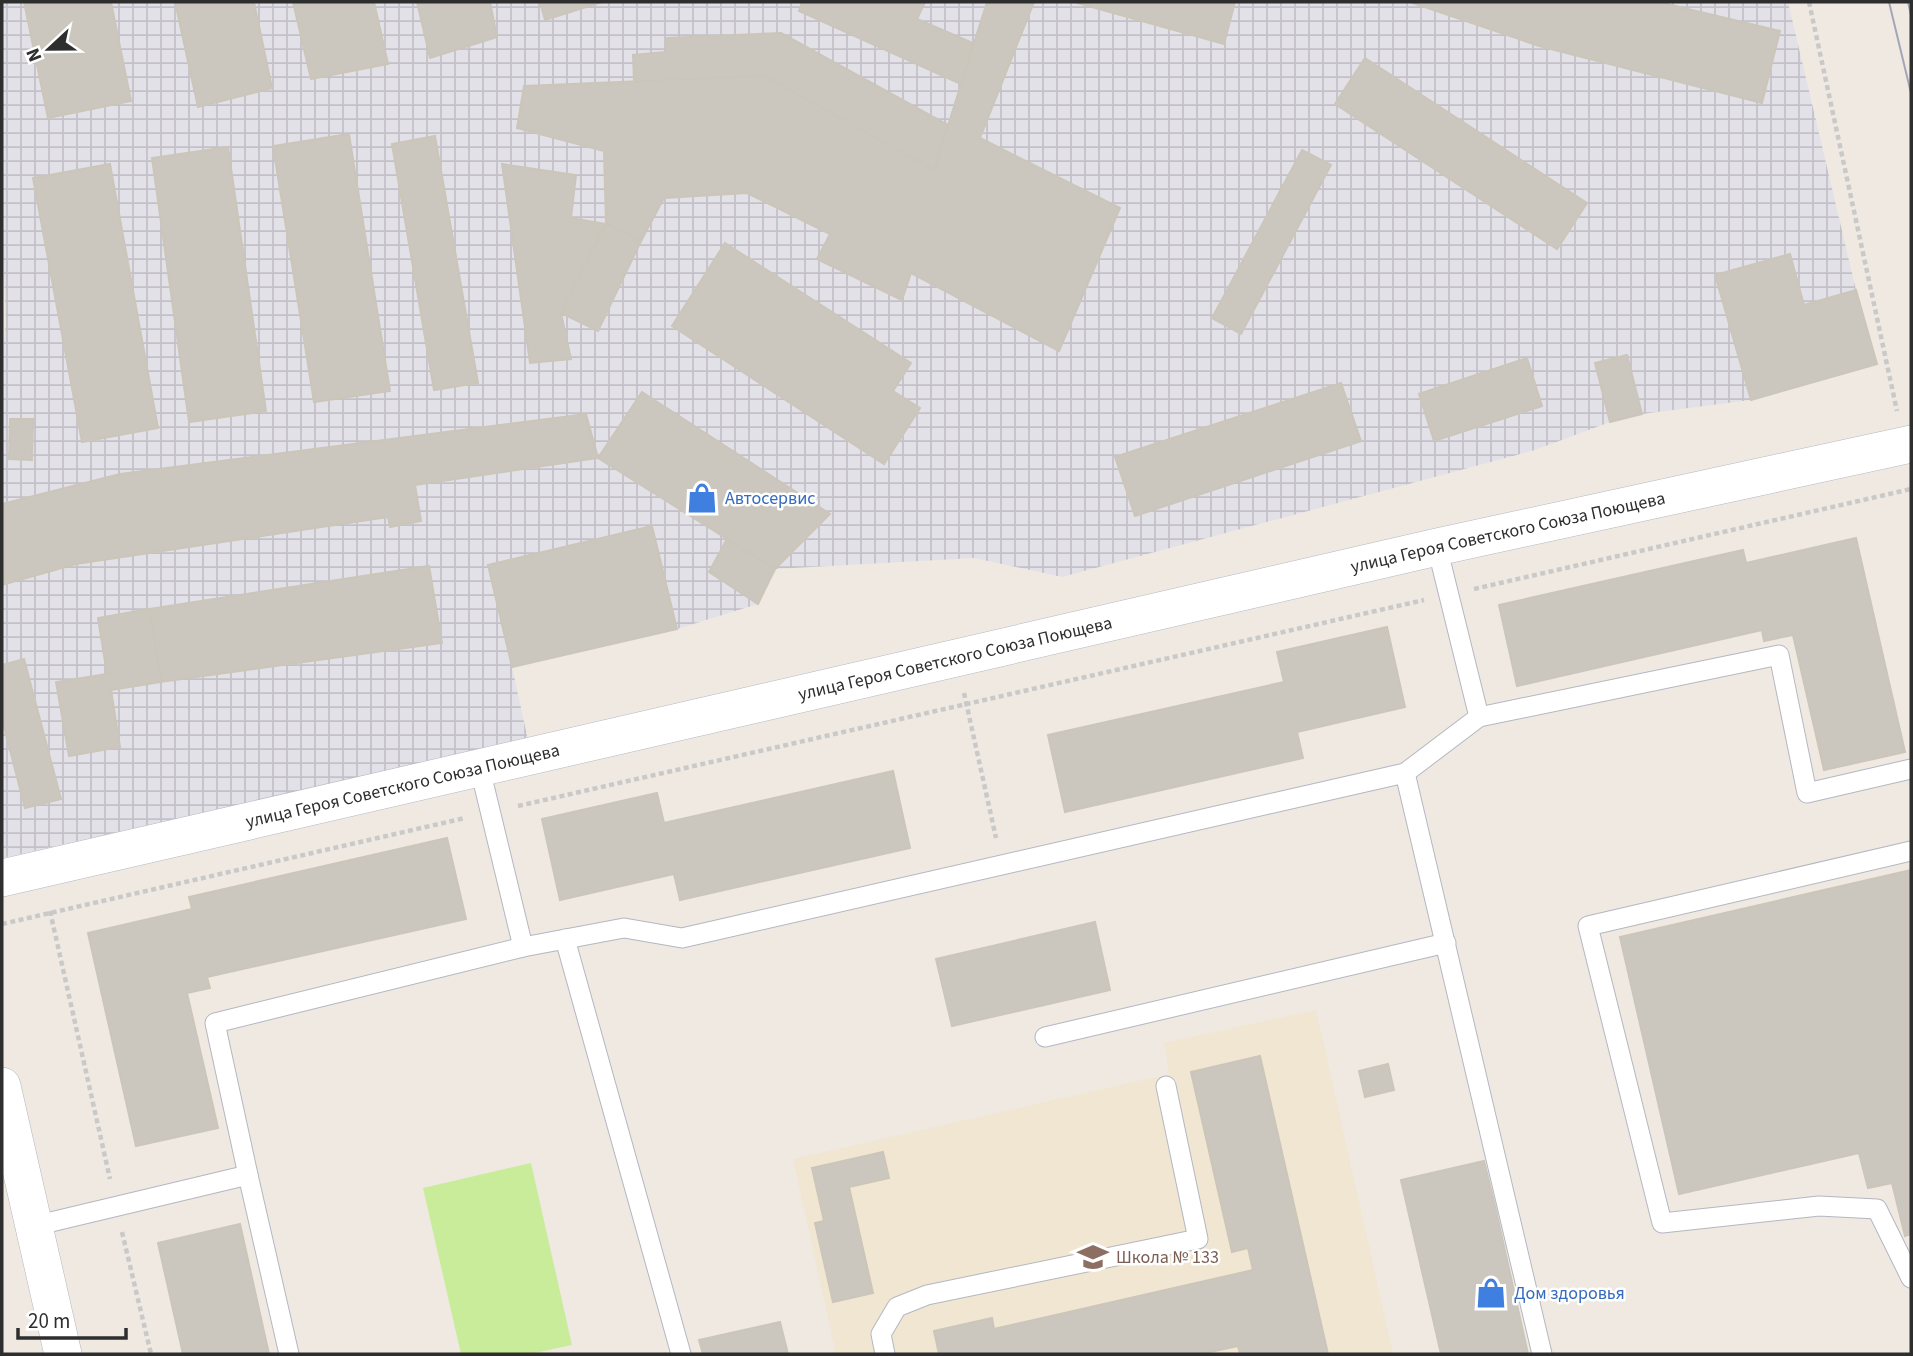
<svg xmlns="http://www.w3.org/2000/svg" width="1913" height="1356" viewBox="0 0 1913 1356" font-family="'Source Sans 3',sans-serif">
	<defs>
		<pattern id="industrial-grid" width="8" height="8" patternUnits="userSpaceOnUse" patternTransform="scale(1.75)"><rect width="8" height="8" fill="#e3e1e8"/><path d="M0 4h8M4 0v8" fill="none" stroke="#c3c1c7"/></pattern>
	</defs>
	<rect width="100%" height="100%" fill="#efe9e1"/>
	<path fill="url(#industrial-grid)" d="M2,2H1788L1856,290L1877,364L1751,400L1642,414L1610,422L1535,450L1062,577L974,558L775,569L758,604L677,629L512,667L528,740L2,858V356L6,323L2,226Z"/>
	<path fill="#f0e6d1" d="M1316,1010L1393,1354H836L793,1159L1169,1074L1164,1043Z"/>
	<path fill="#c9ec9a" d="M531,1163L572,1345L530,1354H461L423,1188Z"/>
	<g fill="#cbc7bf" stroke="#cbc5ba" stroke-width="2">
		<path d="M24,2H111L131,101L48,118Z"/>
		<path d="M175,2H254L272,88L198,107Z"/>
		<path d="M293,2H374L388,64L311,79Z"/>
		<path d="M417,2H490L497,37L430,58Z"/>
		<path d="M540,2H602L545,20Z"/>
		<path d="M802,2H925L917,19L973,43L961,84L799,11Z"/>
		<path d="M987,2H1034L980,138L1120,208L1059,351L911,273L902,300L817,259L830,234L747,193L664,198L641,241L606,224L604,151L517,128L524,86L765,76L934,170Z"/>
		<path d="M1074,2H1235L1224,44Z"/>
		<path d="M1410,2H1659L1780,31L1762,103L1539,46Z"/>
		<path d="M781,33L948,125L934,170L765,76L634,81L633,55L666,52L667,38Z"/>
		<path d="M1365,58L1587,203L1557,249L1335,104Z"/>
		<path d="M349,134L390,391L314,402L273,146Z"/>
		<path d="M435,136L478,383L434,390L392,144Z"/>
		<path d="M228,147L266,411L189,422L152,158Z"/>
		<path d="M1302,150L1331,165L1241,334L1212,318Z"/>
		<path d="M110,164L158,428L82,442L33,178Z"/>
		<path d="M502,164L576,175L571,218L606,224L561,313L571,359L530,363Z"/>
		<path d="M606,224L641,241L598,331L561,313Z"/>
		<path d="M725,243L911,363L893,391L920,408L884,464L672,326Z"/>
		<path d="M1790,254L1804,305L1856,290L1877,364L1751,400L1715,275Z"/>
		<path d="M1627,355L1642,414L1610,422L1595,363Z"/>
		<path d="M1527,358L1542,406L1434,441L1419,394Z"/>
		<path d="M1341,383L1361,441L1135,516L1115,457Z"/>
		<path d="M642,392L830,514L775,569L598,458Z"/>
		<path d="M586,414L598,458L415,485L421,521L390,527L388,517L76,564L2,585V504L120,474Z"/>
		<path d="M10,419H33L32,460L9,459Z"/>
		<path d="M652,526L677,629L512,667L488,565Z"/>
		<path d="M1856,538L1905,752L1824,770L1793,635L1764,641L1762,630L1517,686L1499,605L1743,550L1746,563Z"/>
		<path d="M727,539L775,569L758,604L709,572Z"/>
		<path d="M429,566L442,643L161,682L149,609Z"/>
		<path d="M149,609L161,682L111,690L120,747L69,756L56,682L107,674L98,618Z"/>
		<path d="M1387,627L1405,707L1297,732L1303,758L1065,812L1048,735L1284,682L1277,652Z"/>
		<path d="M24,659L61,799L25,808L2,719V665Z"/>
		<path d="M893,771L910,848L680,900L674,874L560,900L542,819L657,793L664,823Z"/>
		<path d="M447,838L466,919L207,977L210,988L187,993L218,1128L136,1146L88,933L192,909L189,897Z"/>
		<path d="M1911,870V1234L1905,1236L1892,1183L1868,1188L1859,1153L1679,1194L1620,937Z"/>
		<path d="M1095,922L1110,990L952,1026L936,959Z"/>
		<path d="M1260,1056L1328,1354H1240L1238,1346L1201,1354H939L934,1331L992,1318L994,1329L1253,1270L1248,1248L1232,1252L1191,1072Z"/>
		<path d="M1388,1064L1394,1090L1365,1097L1359,1071Z"/>
		<path d="M883,1152L889,1178L849,1187L873,1293L833,1302L815,1223L824,1221L812,1168Z"/>
		<path d="M1484,1161L1495,1206L1528,1354H1441L1401,1180Z"/>
		<path d="M240,1224L269,1354H183L158,1243Z"/>
		<path d="M780,1322L788,1354H703L699,1340Z"/>
	</g>
	<g fill="none" stroke-linecap="round" stroke-linejoin="round">
		<g stroke="#b4b7c1" stroke-width="21">
			<g id="service">
				<path d="M1479,717L1779,655L1807,793L1911,769"/>
				<path d="M480,769L523,947L624,928L682,938L1405,773L1479,717L1437,547"/>
				<path d="M1405,773L1542,1354"/>
				<path d="M1911,851L1588,926L1662,1223L1819,1206L1877,1209L1911,1278"/>
				<path d="M565,939L681,1354"/>
				<path d="M1045,1037L1446,943"/>
				<path d="M248,1175L289,1354"/>
				<path d="M34,1226L248,1175L215,1023L523,947"/>
				<path d="M885,1354L881,1334L897,1307L927,1295L1198,1239L1166,1086"/>
			</g>
		</g>
		<g stroke="#b4b7c1" stroke-width="38">
			<g id="minor">
				<path id="s1" d="M2,878L1437,547L1911,444"/>
				<path d="M2,1086L63,1354"/>
			</g>
		</g>
		<g stroke="#c9c9c9" stroke-width="4.5" stroke-dasharray="5 3.5" stroke-linecap="butt">
			<path d="M1809,2L1897,411"/>
			<path d="M1474,589L1911,489"/>
			<path d="M964,693L996,838"/>
			<path d="M518,806L1424,600"/>
			<path d="M50,911L110,1179"/>
			<path d="M2,924L465,818"/>
			<path d="M122,1232L151,1354"/>
		</g>
		<use href="#service" stroke="#fff" stroke-width="19"/>
		<use href="#minor" stroke="#fff" stroke-width="37"/>
		<g stroke="#a3a6b8" stroke-width="2">
			<path d="M1889,2L1911,93"/>
			<path d="M1908,2L1911,15"/>
		</g>
	</g>
	<defs>
		<g id="shop-bare" transform="scale(2.415)"><path d="M-5-2.5h2.3a2.7 3.5 0 0 1 5.4 0H5L5.5 6h-11ZM-1.5-2.5h3a1.5 2.3 0 0 0-3 0Z" fill="#3f7fe0" stroke="#fff" stroke-width="2.5" paint-order="stroke"/></g>
		<g id="school-bare" transform="scale(2.415)"><path d="M0-5L7-2L0 1L-7-2ZM-4 1L0 2.5L4 1V4Q0 6-4 4Z" fill="#8d6e63" stroke="#fff" stroke-width="2.5" paint-order="stroke"/></g>
	</defs>
	<g fill-rule="evenodd">
		<use href="#shop-bare" x="702" y="498"/>
		<use href="#school-bare" x="1093" y="1257"/>
		<use href="#shop-bare" x="1491" y="1293"/>
	</g>
	<g text-anchor="middle" dominant-baseline="central" stroke-width="5" stroke-linejoin="round" paint-order="stroke">
		<g font-size="18" fill="#366cbe" stroke="#fff" text-anchor="start">
			<text x="725" y="498">Автосервис</text>
			<text x="1514" y="1293">Дом здоровья</text>
		</g>
		<g font-size="18" fill="#2e2e2e" stroke="#fff">
			<text stroke="none"><textPath href="#s1" startOffset="1545">улица Героя Советского Союза Поющева</textPath></text>
			<text stroke="none"><textPath href="#s1" startOffset="978">улица Героя Советского Союза Поющева</textPath></text>
			<text stroke="none"><textPath href="#s1" startOffset="411">улица Героя Советского Союза Поющева</textPath></text>
		</g>
		<g font-size="18" fill="#785e54" stroke="#fff" text-anchor="start">
			<text x="1116" y="1257">Школа № 133</text>
		</g>
	</g>
	<rect width="1913" height="1356" fill="none" stroke="#2e2e2e" stroke-width="7"/>
	<g transform="translate(49 49) rotate(248)" stroke="#ffffff" stroke-width="5" paint-order="stroke">
	<path d="M0-5L12 26L0 18L-12 26Z" fill="#2e2e2e"/>
	<text y="-10" font-size="19" font-weight="bold" text-anchor="middle" fill="#2e2e2e">N</text>
	</g>
	<path d="M18 1328v10h108v-10" fill="none" stroke="#2e2e2e" stroke-width="3.5"/>
	<text x="28" y="1328" font-size="21" fill="#2e2e2e" stroke="#ffffff" stroke-width="5" paint-order="stroke">20 m</text>
</svg>
